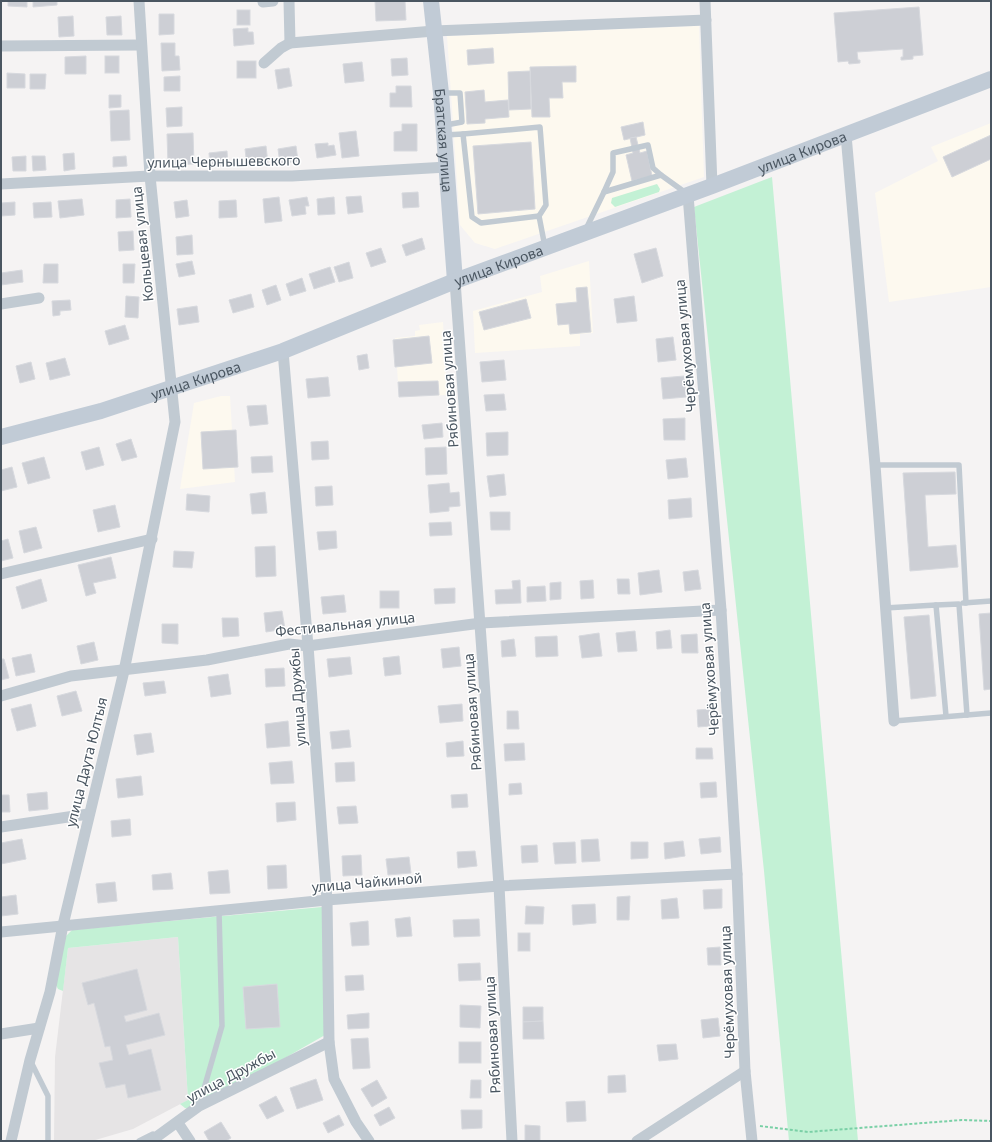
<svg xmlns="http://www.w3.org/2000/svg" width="992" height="1142" viewBox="0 0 992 1142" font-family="'Noto Sans',sans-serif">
	<rect width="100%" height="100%" fill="#f5f3f3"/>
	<g fill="#fdf9ef">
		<path d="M699,26L704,177L495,249L475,243L460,225L447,36Z"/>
		<path d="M991,123V287L889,302L875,193L938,161L931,147Z"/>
		<path d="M589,261L593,333L580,334V346L475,353L473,311L542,292L540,276Z"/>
		<path d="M443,322L447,395L399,397L395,338L415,336V331L420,330L419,325Z"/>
		<path d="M221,396H230L235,482L180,489L194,403Z"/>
	</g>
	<path fill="#e6e4e5" d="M178,937L188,1100L133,1129L92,1141H54L55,1057L68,948Z"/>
	<g fill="#c3f1d5">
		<path d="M772,177L858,1141H789L764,871L694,207Z"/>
		<path d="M657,184L660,189L659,192L615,207L611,203L612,198Z"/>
		<path d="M322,907L325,1035L194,1110L185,1108L180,1104L188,1100L178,937L68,948L63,991L58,989L56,985L65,937L72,930Z"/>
	</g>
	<g fill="#cdcfd5" stroke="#d7d9de">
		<path d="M8,1H27V7L8,6Z"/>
		<path d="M33,1H57V5L33,7Z"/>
		<path d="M375,1H405L406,20L376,21Z"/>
		<path d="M919,7L923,55L913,56V59L903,60H901V57H903V49L857,52L858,60H860V63L849,64L848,61L838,62L834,13Z"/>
		<rect x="237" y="10" width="13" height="15"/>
		<path d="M159,14H174V34L159,35Z"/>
		<path d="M73,16L74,36L59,37L58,17Z"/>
		<path d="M121,16L122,35H107L106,17Z"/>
		<path d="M248,28V32H253L254,44L234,46L233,29Z"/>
		<path d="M161,43H175V56H179L180,70L162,71Z"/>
		<path d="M493,48L494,63L468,65L467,50Z"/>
		<path d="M86,56V74H65V57Z"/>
		<rect x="105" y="56" width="14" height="17"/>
		<path d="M407,58L408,75L392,76L391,59Z"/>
		<rect x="237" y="61" width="19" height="17"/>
		<path d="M362,62L364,81L345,83L343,64Z"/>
		<path d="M576,66V82H562L563,98H549L550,117H532L530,67Z"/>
		<path d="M289,68L292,86L278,89L275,70Z"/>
		<path d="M530,71L531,109L509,110L508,72Z"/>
		<path d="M7,73L25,74V88H7Z"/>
		<path d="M30,74H46L45,89H30Z"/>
		<path d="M180,76V91H164V77Z"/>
		<path d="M396,86H411L412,107H390V93H396Z"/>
		<path d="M484,90L485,102L508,100L509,117L485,119V123L467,124L465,92Z"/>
		<path d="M109,95H121V107L109,108Z"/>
		<path d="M182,107V126L167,127L166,108Z"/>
		<path d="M129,110L130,140L111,141L110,111Z"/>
		<path d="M643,122L645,135L624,140L621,127Z"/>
		<path d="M402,124H417V151H394V132L402,131Z"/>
		<path d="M356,131L359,156L342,158L339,133Z"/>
		<path d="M193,133L194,164L168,165L167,134Z"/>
		<path d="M991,135V159L952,177L943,157Z"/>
		<path d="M636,137L640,153L647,151L652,176L632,181L626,155L633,153L630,138Z"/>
		<path d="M531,142L535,209L478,214L473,146Z"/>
		<path d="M328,143V146L334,145L336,155L317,158L315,144Z"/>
		<path d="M266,146L268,164L247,166L245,149Z"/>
		<path d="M296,146L298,161L280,164L278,149Z"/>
		<path d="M227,151L228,166L210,167L209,153Z"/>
		<path d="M74,153L75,169L64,171L63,154Z"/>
		<path d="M26,156V171H13L12,157Z"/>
		<path d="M32,156H45L46,170L33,171Z"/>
		<path d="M126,156L127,166L113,167V157Z"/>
		<path d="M418,192L419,207L403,208L402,193Z"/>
		<path d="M361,196L363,212L348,214L346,197Z"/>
		<path d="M279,197L282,221L265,223L263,199Z"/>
		<path d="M307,197L309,206H305L306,214L292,216L289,200Z"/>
		<path d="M334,197L335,214L318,215L317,199Z"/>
		<path d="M82,199L84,215L60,218L58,201Z"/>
		<path d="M130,199L131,217L116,218V200Z"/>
		<path d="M187,200L189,216L176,218L174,202Z"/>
		<path d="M236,200L237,217L219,218V201Z"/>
		<path d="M15,202V215L1,216V203Z"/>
		<path d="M51,202L52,217L34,218L33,203Z"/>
		<path d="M133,231L134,250L119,251L118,232Z"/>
		<path d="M192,235L193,254L177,255L176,237Z"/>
		<path d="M422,238L425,249L406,256L402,245Z"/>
		<path d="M381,248L386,262L371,267L366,253Z"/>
		<path d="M656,248L663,276L642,283L634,254Z"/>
		<path d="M192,261L195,274L179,277L176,264Z"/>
		<path d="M349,262L353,278L339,282L334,267Z"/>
		<path d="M44,264H58V283H43Z"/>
		<path d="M123,264H135L134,283H123Z"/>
		<path d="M330,267L335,282L314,289L309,274Z"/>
		<path d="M22,270L23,282L1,285V273Z"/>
		<path d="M302,278L306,291L290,296L286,284Z"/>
		<path d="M276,285L281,300L267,305L262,290Z"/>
		<path d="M587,287L591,332L570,334L569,324L558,325L556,304L577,302L576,288Z"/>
		<path d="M251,294L254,307L233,313L229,300Z"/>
		<path d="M126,296L139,297L138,318L125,317Z"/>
		<path d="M634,296L637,321L617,323L614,299Z"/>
		<path d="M526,299L531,318L484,330L479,312Z"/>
		<path d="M70,300L71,310L60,311V315L53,316L52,301Z"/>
		<path d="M197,306L199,322L179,325L177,309Z"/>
		<path d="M125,325L129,339L109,345L105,331Z"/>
		<path d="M429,336L432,363L395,367L393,340Z"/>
		<path d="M673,337L676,360L658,362L656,339Z"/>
		<path d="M367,354L369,368L359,370L357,356Z"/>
		<path d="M65,358L70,375L50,380L46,363Z"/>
		<path d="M504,360L506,380L482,382L480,362Z"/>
		<path d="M31,362L35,379L20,383L16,366Z"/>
		<path d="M684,376L686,397L663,399L661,378Z"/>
		<path d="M328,377L330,396L308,398L306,379Z"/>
		<path d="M438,381L439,395L399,397L398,382Z"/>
		<path d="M504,394L506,410L486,411L484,395Z"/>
		<path d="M266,405L268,424L250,426L247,406Z"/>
		<path d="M685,418V440H664L663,419Z"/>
		<path d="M442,423L443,437L424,439L422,425Z"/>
		<path d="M236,430L238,467L203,469L201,432Z"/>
		<path d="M508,432V455L487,456L486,433Z"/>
		<path d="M131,439L137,457L122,461L116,444Z"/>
		<path d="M328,441L329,459L312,460L311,442Z"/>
		<path d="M99,447L104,465L86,470L81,452Z"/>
		<path d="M446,447L447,474L426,475L425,448Z"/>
		<path d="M272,456L273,472L252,473L251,457Z"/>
		<path d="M44,457L50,478L28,484L22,463Z"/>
		<path d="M686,458L688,477L668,479L666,460Z"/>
		<path d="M12,467L17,487L1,491V470Z"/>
		<path d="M955,472L956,494L925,495L928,547L956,545L958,567L910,571L903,473Z"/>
		<path d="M504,474L506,495L490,497L487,476Z"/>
		<path d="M449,483L450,493L459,492L460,506L449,507V511L430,513L428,485Z"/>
		<path d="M332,486L333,505L316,506L315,487Z"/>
		<path d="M265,492L267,513L252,514L250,494Z"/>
		<path d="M187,494L210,496L209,512L186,510Z"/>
		<path d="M691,498L692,517L669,519L668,500Z"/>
		<path d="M115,505L120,527L98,532L93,510Z"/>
		<path d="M490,512H510V530H491Z"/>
		<path d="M451,522L452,535L430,536L429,523Z"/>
		<path d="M36,527L42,548L24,553L19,531Z"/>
		<path d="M336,531L337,548L319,550L317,532Z"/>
		<path d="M8,539L13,558L1,561V541Z"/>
		<path d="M275,546L276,576L256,577L255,547Z"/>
		<path d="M174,551L194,552L192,568L173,567Z"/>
		<path d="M111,557L116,578L93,583L96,593L86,596L78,565Z"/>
		<path d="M659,570L662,592L640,595L638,573Z"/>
		<path d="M698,570L701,589L685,591L683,572Z"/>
		<path d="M41,579L47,601L22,609L16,587Z"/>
		<path d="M617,579H629L630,594H618Z"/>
		<path d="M520,580L521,603L496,604L495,590L513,589L512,581Z"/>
		<path d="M593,580L594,598L581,599L580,581Z"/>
		<path d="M561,582V599L550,600V583Z"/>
		<path d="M545,586L546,601L527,602V587Z"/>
		<path d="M455,588V603L435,604L434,589Z"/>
		<rect x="380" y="591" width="19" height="17"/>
		<path d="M344,595L346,612L323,614L321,597Z"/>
		<path d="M282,611L285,629L266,632L264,613Z"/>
		<path d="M991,613V689L984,690L979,614Z"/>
		<path d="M929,615L936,696L911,699L904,617Z"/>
		<path d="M222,618H238L239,636L223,637Z"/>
		<path d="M162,624H178V644L162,643Z"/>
		<path d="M670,630L672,648L657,649L656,632Z"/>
		<path d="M635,631L637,651L618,652L616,633Z"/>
		<path d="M599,633L602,656L582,658L579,636Z"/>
		<path d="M697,634L698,653H682L681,635Z"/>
		<path d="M557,636L558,656L536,657L535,637Z"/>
		<path d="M514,639L516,656L502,657L501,641Z"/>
		<path d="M94,642L98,660L81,664L77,646Z"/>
		<path d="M459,647L461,666L443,668L441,649Z"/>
		<path d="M31,654L35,672L16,676L12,658Z"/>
		<path d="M399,656L401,674L385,676L383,658Z"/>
		<path d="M350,657L352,674L329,677L327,659Z"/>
		<path d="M1,659H4L9,678L1,680Z"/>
		<path d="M284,668L285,686L266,687L265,669Z"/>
		<path d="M228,674L231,694L211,697L208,677Z"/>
		<path d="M164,681L166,693L145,696L143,683Z"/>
		<path d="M76,691L82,711L62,716L57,696Z"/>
		<path d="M31,704L36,726L17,731L11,709Z"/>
		<path d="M462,704L463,721L440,723L438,706Z"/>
		<path d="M711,709V726L698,727L697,710Z"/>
		<path d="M507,711H518L519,729H507Z"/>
		<path d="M288,721L290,746L267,748L265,724Z"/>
		<path d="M349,730L351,747L332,749L330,732Z"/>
		<path d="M151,733L154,752L137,755L134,735Z"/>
		<path d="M463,741L464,756L447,757L446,743Z"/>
		<path d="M524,743L525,760L505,761L504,744Z"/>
		<path d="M696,748H712L713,759H696Z"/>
		<path d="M292,761L294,783L271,784L269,763Z"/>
		<path d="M354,762L355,781L336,782L335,763Z"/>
		<path d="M141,776L143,795L118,798L116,779Z"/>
		<path d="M716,782L717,797L701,798L700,783Z"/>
		<path d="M521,783L522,794L509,795V784Z"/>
		<path d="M47,792L48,809L29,811L27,794Z"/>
		<path d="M467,794L468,807L452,808L451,795Z"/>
		<path d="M1,795H9L10,812H1Z"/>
		<path d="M295,802L296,820L277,822L276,803Z"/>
		<path d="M356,806L358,823L339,824L337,807Z"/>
		<path d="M130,819L131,835L112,837L111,821Z"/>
		<path d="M720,837L721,852L701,854L699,839Z"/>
		<path d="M22,839L26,859L1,864V843Z"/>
		<path d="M598,839L600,861L582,862L581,840Z"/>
		<path d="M683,841L685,856L665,859L664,843Z"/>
		<path d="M575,842L576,863L555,864L553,843Z"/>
		<path d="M631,842H648V858L631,859Z"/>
		<path d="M537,845L538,862L522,863L521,846Z"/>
		<path d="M475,851L477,866L458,868L457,852Z"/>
		<path d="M361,855L362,875L343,876L342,856Z"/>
		<path d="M409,857L411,873L388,875L386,859Z"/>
		<path d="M286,865L287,888L268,889L267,866Z"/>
		<path d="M228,870L230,893L210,894L208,872Z"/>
		<path d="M171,873L173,889L153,890L152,875Z"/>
		<path d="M115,882L117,901L98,903L96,884Z"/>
		<path d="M722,889V908L704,909L703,890Z"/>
		<path d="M16,895L18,914L1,916V897Z"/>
		<path d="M630,896L629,920H617V897Z"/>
		<path d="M677,898L679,918L662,919L661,900Z"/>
		<path d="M595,904L596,923L573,925L572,905Z"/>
		<path d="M526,906L544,907L543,924H525Z"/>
		<path d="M410,917L412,936L397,937L395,919Z"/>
		<path d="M479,919L480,936L454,937L453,920Z"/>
		<path d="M368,921L369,945L352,946L350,923Z"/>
		<rect x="518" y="933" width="12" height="18"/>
		<path d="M720,947L721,965H708L707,948Z"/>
		<path d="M480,963L481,980L459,981L458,964Z"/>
		<path d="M137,969L147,1010L124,1016L126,1022L159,1013L165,1035L126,1045L129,1055L151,1049L161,1090L128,1098L125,1084L106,1088L99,1063L113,1060L110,1046L105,1047L94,1003L88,1005L82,983Z"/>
		<path d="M363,975L364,990L346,991L345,976Z"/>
		<path d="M277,984L280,1027L246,1029L243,987Z"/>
		<path d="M460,1005L481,1006L480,1028L460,1027Z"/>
		<path d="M523,1007H543V1021L523,1022Z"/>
		<path d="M369,1013V1028L348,1029L347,1015Z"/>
		<path d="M718,1018L720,1036L703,1038L701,1020Z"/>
		<path d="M543,1021L544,1039H523V1022Z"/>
		<path d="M368,1038L370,1068L353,1069L351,1039Z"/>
		<rect x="459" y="1042" width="22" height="21"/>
		<path d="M676,1044L678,1059L659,1061L657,1045Z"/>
		<path d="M625,1075L626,1092L608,1093V1076Z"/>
		<path d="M316,1079L323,1100L297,1109L290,1088Z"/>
		<path d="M377,1080L387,1098L372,1107L361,1089Z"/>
		<path d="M471,1080H481V1098H470Z"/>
		<path d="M276,1096L284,1111L267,1119L259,1105Z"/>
		<path d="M585,1101L586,1121L567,1122L566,1102Z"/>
		<path d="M389,1107L395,1118L380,1126L374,1115Z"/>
		<path d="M461,1110H482V1128L462,1129Z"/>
		<path d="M339,1115L344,1125L328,1133L323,1123Z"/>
		<path d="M221,1122L231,1138L226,1141H209L204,1132Z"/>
		<path d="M525,1125L540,1126V1141H525Z"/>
	</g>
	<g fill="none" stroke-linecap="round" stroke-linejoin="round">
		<path stroke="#7ad0a6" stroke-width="2" stroke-dasharray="3 2" stroke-linecap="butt" d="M760,1126L808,1132L962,1120L991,1121"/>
		<g stroke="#c1cad2" stroke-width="5.5">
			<path d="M442,93H460L462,122L446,125"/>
			<path d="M463,134L540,127L546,205L539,216"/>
			<path d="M445,135L463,134L472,217L481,223L539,216L545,247"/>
			<path d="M604,192L613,172V153L648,145L653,168L661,175"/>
			<path d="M586,229L604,192L661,175L686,193"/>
			<path d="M875,465H959L966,603"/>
			<path d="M963,603L991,601"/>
			<path d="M936,605L959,604L967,715"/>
			<path d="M885,608L936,605L946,716"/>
			<path d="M894,721L991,713"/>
			<path d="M31,1062L48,1096V1141"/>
			<path d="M199,1106L222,1026L219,911"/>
			<path d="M139,1141L153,1134"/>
		</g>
		<g stroke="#c1cad2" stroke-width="11">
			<path d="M289,1L290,43L434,31L706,20"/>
			<path d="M705,1L712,186"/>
			<path d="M263,2L273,1"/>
			<path d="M1,46L141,45"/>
			<path d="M264,63L281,48L290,43"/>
			<path d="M846,135L875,465L894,721"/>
			<path d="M1,184L150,176H292L447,167"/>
			<path d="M688,195L721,610L737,874L745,1071L752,1141"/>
			<path d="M455,281L499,886L512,1141"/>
			<path d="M1,304L39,298"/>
			<path d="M283,351L308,646L327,900L329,1042L334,1079L356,1122L369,1141"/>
			<path d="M1,574L152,539"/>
			<path d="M1,696L71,676L207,660L289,644L308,646L481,623L721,610"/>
			<path d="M1,827L88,814"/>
			<path d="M1,932L327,900L499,886L737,874"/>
			<path d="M1,1034L39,1028"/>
			<path d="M178,1123L190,1141"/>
			<path d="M11,1141L30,1060L50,992L63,925L124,671L175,422L150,176L139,1"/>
			<path d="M151,1141L199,1106L329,1042"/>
			<path d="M637,1141L745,1071"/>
		</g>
		<g stroke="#c1cbd6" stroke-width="16">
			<path id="s1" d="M431,1L441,93L455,281"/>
			<path id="s2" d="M1,437L101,411L283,351L455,281L712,186L991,79"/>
		</g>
	</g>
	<g text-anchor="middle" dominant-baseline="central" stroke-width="3" stroke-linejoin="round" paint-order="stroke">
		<g font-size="14" fill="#4a5661" stroke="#fff">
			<text stroke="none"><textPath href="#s1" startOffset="140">Братская улица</textPath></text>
			<text stroke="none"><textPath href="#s2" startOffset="851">улица Кирова</textPath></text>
			<text transform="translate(224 161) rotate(-1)">улица Чернышевского</text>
			<text transform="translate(142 244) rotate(-96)">Кольцевая улица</text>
			<text stroke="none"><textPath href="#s2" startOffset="527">улица Кирова</textPath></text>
			<text transform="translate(685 346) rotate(-95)">Черёмуховая улица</text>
			<text stroke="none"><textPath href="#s2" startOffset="203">улица Кирова</textPath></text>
			<text transform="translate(449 389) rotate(-94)">Рябиновая улица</text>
			<text transform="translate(345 624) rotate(-6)">Фестивальная улица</text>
			<text transform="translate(709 669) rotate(-94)">Черёмуховая улица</text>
			<text transform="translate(297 697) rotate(-94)">улица Дружбы</text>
			<text transform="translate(472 712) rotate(-94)">Рябиновая улица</text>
			<text transform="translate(86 762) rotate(-76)">улица Даута Юлтыя</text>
			<text transform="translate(367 882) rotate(-5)">улица Чайкиной</text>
			<text transform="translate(727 992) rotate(-92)">Черёмуховая улица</text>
			<text transform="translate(492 1035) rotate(-93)">Рябиновая улица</text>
			<text transform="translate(231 1075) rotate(-28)">улица Дружбы</text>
		</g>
	</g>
	<rect width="992" height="1142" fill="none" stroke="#4a5661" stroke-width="4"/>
</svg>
